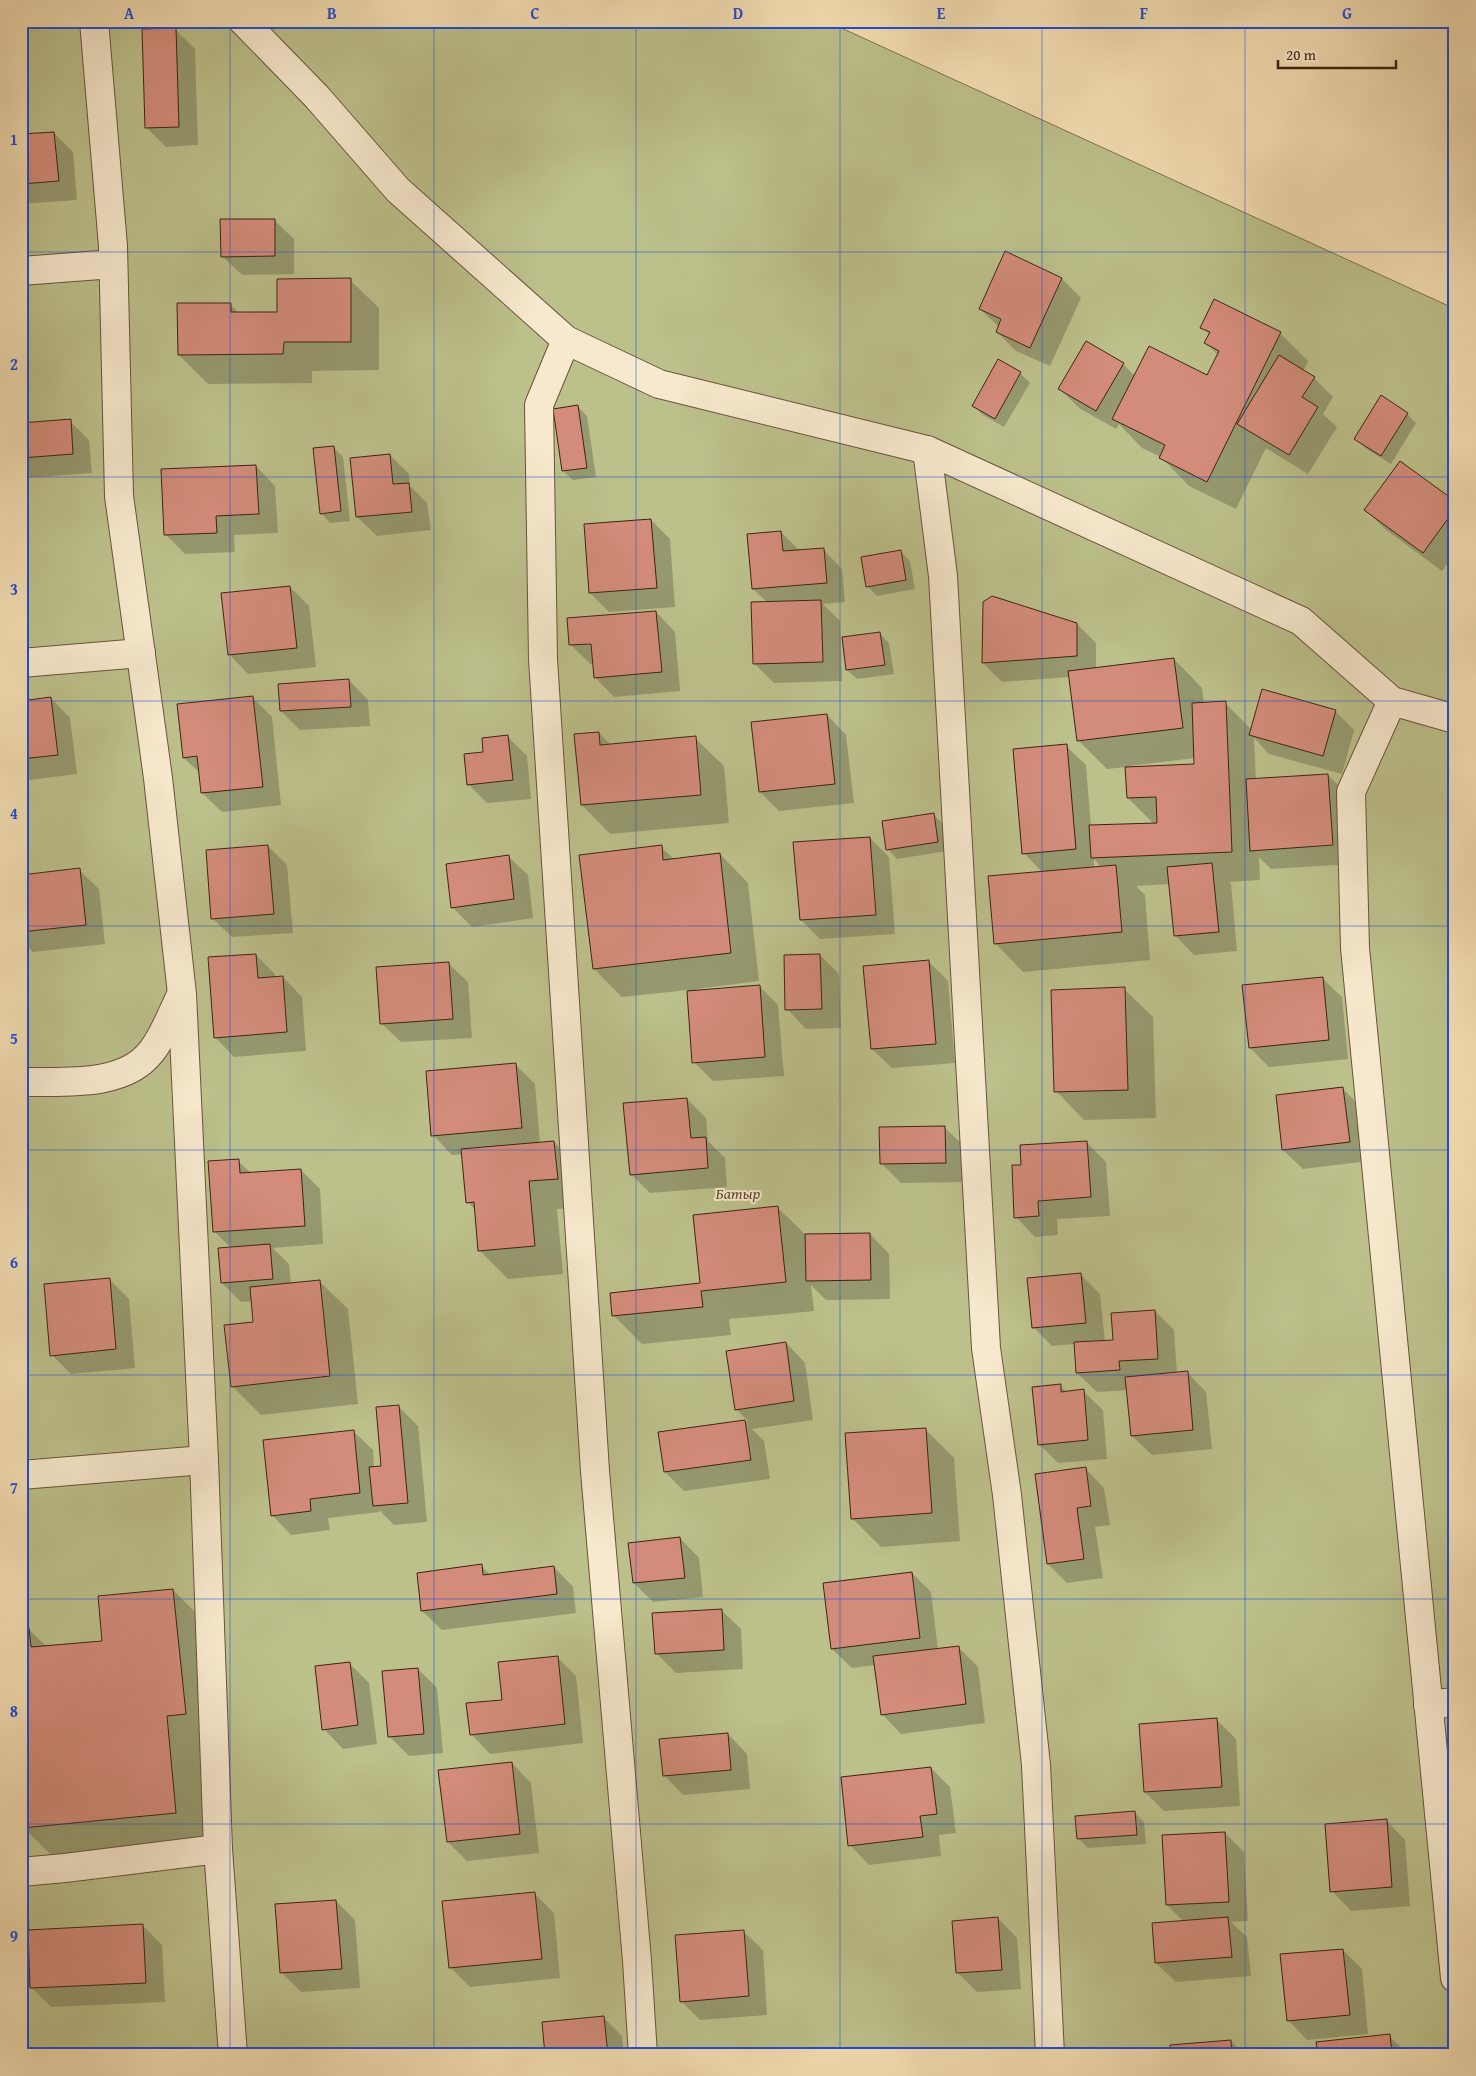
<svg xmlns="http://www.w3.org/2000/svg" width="1476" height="2076" viewBox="0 0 1476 2076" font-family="'Gentium Book Plus',serif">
	<rect width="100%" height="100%" fill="#f3ddb2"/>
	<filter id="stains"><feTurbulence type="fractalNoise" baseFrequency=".004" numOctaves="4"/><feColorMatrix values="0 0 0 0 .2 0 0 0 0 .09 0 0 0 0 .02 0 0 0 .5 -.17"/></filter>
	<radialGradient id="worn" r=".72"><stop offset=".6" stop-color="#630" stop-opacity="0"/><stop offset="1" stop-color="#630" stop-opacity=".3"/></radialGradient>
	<path fill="#bcc08b" stroke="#7d7250" d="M21,21H826L1453,308L1455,2055H21Z"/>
	<g fill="#0003" fill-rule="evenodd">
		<path d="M175,29L195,49L198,145L166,147L146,127Z"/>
		<path d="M54,133L73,152L77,200L21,204V136Z"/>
		<path d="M274,220L294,239V274L242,275L222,256Z"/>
		<path d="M1062,279L1081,298L1050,366L1016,351L997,332L999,327L980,309Z"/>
		<path d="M350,280L379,308V370L312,371V383L208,384L179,355L230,304L239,313H278Z"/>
		<path d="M1201,327L1280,333L1308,361L1303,372L1314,378L1333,397L1323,414L1337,427L1308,474L1266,448L1236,509L1189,486L1161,457L1142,448L1119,424L1116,429L1079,408L1060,389L1123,364L1135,376L1207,377L1218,355L1206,343L1210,335Z"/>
		<path d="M1020,373L1030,383L1004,427L983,415L973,405Z"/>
		<path d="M578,407L587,416L596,477L573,480L563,471Z"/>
		<path d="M1407,414L1416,423L1391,464L1365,448L1356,439Z"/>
		<path d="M70,421L89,440L92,473L26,478L21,473V424Z"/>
		<path d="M333,447L343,457L350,521L330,523L321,513Z"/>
		<path d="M390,455L409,474L410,486L427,503L431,530L377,536L357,517Z"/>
		<path d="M256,466L275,486L278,533L234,535L235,552L185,554L166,535Z"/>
		<path d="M1455,502V554L1442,571L1385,529L1366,510Z"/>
		<path d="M651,520L670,539L675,607L609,612L590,593Z"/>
		<path d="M781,532L800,551L823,549L842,569L845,602L823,604L840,621L842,681L774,683L755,664L767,602L753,589Z"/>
		<path d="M900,551L910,561L915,589L877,596L867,586Z"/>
		<path d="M290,587L309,606L316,667L248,674L229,654Z"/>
		<path d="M984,602L1077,624L1096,643V669L1174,659L1202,688L1204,704L1225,703L1251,729L1335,711L1354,730L1342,774L1269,754L1254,738L1256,780L1328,775L1347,794L1352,864L1271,869L1259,857L1260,880L1229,882L1231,884L1237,951L1194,955L1175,935L1170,884L1136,886L1145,895L1150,960L1023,972L995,943L1043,873L1024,853L1066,746L1086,765L1091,827L1154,824L1128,798L1126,767L1107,769L1078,740L1070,677L1002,682L983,663ZM1195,758V766L1129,768V766ZM1094,859L1101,867L1094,868Z"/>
		<path d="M656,612L675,632L680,691L614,697L595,677L594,664H590L571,645Z"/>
		<path d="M880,634L889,643L894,674L857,679L847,670Z"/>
		<path d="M349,680L368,700L370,726L300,730L281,711Z"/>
		<path d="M51,698L70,718L77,774L29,780L21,772V702Z"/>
		<path d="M253,698L272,717L281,805L222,812L202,793L201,774L184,758Z"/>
		<path d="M827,715L846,735L854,803L779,811L760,792Z"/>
		<path d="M599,733L611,745L695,738L724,766L729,823L610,834L582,805Z"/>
		<path d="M507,736L527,756L531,799L487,803L468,784L485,753Z"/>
		<path d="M933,814L943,824L947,851L897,859L888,849Z"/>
		<path d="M870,838L889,857L895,934L820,939L801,920Z"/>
		<path d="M268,846L287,865L293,933L232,937L212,918Z"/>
		<path d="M661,847L675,860L720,854L748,883L759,981L697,989V991L759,986L778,1005L784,1076L713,1081L694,1062L688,990L622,997L594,969Z"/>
		<path d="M508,856L528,875L533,918L472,927L452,907Z"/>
		<path d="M79,870L99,889L105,944L33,952L21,940V876Z"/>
		<path d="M256,955L275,974V978L283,977L302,997L306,1051L234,1057L215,1037Z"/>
		<path d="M820,955L839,974L841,1028L806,1029L787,1009Z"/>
		<path d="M928,961L948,981L955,1063L892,1068L872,1049Z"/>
		<path d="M448,963L468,982L472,1038L401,1042L381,1023Z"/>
		<path d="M1322,978L1342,997L1348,1059L1269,1067L1250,1048Z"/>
		<path d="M1124,989L1153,1017L1156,1118L1084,1120L1056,1091Z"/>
		<path d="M516,1065L535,1084L540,1143L554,1142L582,1171L586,1207L557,1209L563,1274L508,1279L479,1250L475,1210L468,1202L463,1154L452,1155L433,1135Z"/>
		<path d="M1343,1089L1362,1108L1369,1161L1303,1169L1283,1150L1277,1096Z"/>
		<path d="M687,1099L706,1118L708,1141L725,1158L727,1187L650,1193L631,1174Z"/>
		<path d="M944,1127L964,1146V1182L901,1183L881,1163Z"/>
		<path d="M1087,1143L1106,1162L1110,1216L1057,1219L1058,1235L1035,1237L1016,1217L1023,1166Z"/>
		<path d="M238,1161L251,1173L301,1170L320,1189L323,1244L273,1248L289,1264L291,1284L319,1281L348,1309L358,1404L261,1415L232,1386L255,1323L252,1301L241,1302L222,1283L231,1248L214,1231Z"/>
		<path d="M778,1208L806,1235L870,1234L889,1254L890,1299L826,1300L811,1285L814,1311L729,1319L731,1335L642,1344L614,1316L702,1284Z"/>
		<path d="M1081,1275L1100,1294L1105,1342L1114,1341L1155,1311L1174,1330L1177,1373L1187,1372L1206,1392L1212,1449L1152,1455L1132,1436L1128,1390L1097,1392L1077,1373L1075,1344L1052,1346L1033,1327Z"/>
		<path d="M109,1279L129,1299L135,1368L71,1374L52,1355Z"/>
		<path d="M786,1343L805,1363L813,1420L752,1429L764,1441L770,1479L684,1491L665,1472L660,1433L748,1421L736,1409Z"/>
		<path d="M1060,1386L1067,1392L1083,1391L1103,1410L1107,1459L1058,1463L1039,1444Z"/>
		<path d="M398,1406L418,1426L427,1522L394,1525L379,1510V1512L328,1518L330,1530L291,1535L272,1515L353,1431L373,1450L374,1468L382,1467Z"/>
		<path d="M925,1429L954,1458L960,1541L881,1547L852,1518Z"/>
		<path d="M1085,1468L1104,1488L1110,1525L1095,1527L1103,1578L1067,1583L1048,1564Z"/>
		<path d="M680,1538L699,1558L703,1597L653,1602L634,1583Z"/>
		<path d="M481,1566L491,1575L554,1567L573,1587L576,1613L442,1630L422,1611Z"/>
		<path d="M912,1573L931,1592L938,1650L958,1647L978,1667L985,1723L901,1734L882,1714L875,1665L852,1668L832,1649Z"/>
		<path d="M173,1590L210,1627L212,1850L60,1864L23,1827L21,1805V1630L28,1629L47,1647L104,1642Z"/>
		<path d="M721,1610L741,1629L743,1669L676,1673L657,1654Z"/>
		<path d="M557,1657L576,1676L583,1743L490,1754L471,1734L503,1701Z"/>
		<path d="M350,1664L369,1683L377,1744L343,1749L324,1729Z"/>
		<path d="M418,1669L437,1688L443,1753L409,1756L390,1737Z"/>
		<path d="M1216,1719L1236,1739L1240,1806L1164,1811L1145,1792Z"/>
		<path d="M728,1734L747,1754L750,1789L683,1795L664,1775Z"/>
		<path d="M512,1763L531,1783L539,1853L467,1861L448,1842L440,1771Z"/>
		<path d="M931,1768L950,1787L956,1833L939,1835L941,1856L869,1865L850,1845Z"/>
		<path d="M1135,1813L1144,1822L1146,1844L1088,1848L1079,1839L1077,1817Z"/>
		<path d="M1386,1820L1405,1840L1410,1906L1351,1911L1332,1891Z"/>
		<path d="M1225,1833L1244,1852L1248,1921L1231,1922L1247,1937L1251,1976L1176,1982L1156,1963L1153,1924L1184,1922L1167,1905Z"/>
		<path d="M535,1894L554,1913L560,1978L470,1987L450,1967Z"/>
		<path d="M336,1901L355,1920L360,1988L301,1992L282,1973L277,1905Z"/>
		<path d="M21,1907L29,1915L30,1931L143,1926L162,1945L165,2002L51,2007L31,1987L21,1988Z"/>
		<path d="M998,1918L1017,1938L1021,1989L977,1992L958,1973Z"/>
		<path d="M743,1931L763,1950L767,2015L700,2020L681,2001Z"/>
		<path d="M1343,1950L1362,1969L1368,2034L1307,2040L1288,2020Z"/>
		<path d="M603,2017L622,2036L624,2055H546Z"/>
		<path d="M1389,2036L1409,2055H1319Z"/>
		<path d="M1231,2041L1244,2055H1172Z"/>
	</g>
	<g fill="#d38c7a" stroke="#3e2314">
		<path d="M176,28L179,127L145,128L142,29Z"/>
		<path d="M54,132L59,181L21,184V134Z"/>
		<path d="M220,219H275V256L221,257Z"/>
		<path d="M1005,251L1062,278L1030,348L996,332L1001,319L979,309Z"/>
		<path d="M351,278V342H284L283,354L178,355L177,303H231V312H277V279Z"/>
		<path d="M1214,299L1281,332L1207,482L1159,458L1165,445L1112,419L1149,346L1207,375L1219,351L1204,343L1210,332L1200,328Z"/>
		<path d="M1086,341L1124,363L1096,411L1058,389Z"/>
		<path d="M1279,355L1315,377L1302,397L1318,407L1289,455L1237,424Z"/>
		<path d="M998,359L1021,372L995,419L972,406Z"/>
		<path d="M1381,395L1408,413L1381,456L1354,439Z"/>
		<path d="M578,405L587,468L562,471L553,409Z"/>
		<path d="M71,419L73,454L21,458V423Z"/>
		<path d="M334,446L341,511L320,514L313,448Z"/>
		<path d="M390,454L393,484L409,483L412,512L356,517L350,458Z"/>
		<path d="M1400,461L1455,501V509L1423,553L1364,510Z"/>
		<path d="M256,465L259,514L216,516L217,533L164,535L161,469Z"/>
		<path d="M651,519L657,588L589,593L584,524Z"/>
		<path d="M781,531L783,551L824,548L827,583L752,589L747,534Z"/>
		<path d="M901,550L906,580L866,587L861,557Z"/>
		<path d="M290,586L297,648L228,655L221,593Z"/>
		<path d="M992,596L1077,623V656L982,663L983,602Z"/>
		<path d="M821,600L823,662L753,664L751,602Z"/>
		<path d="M656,611L662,672L594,678L591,644L569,645L567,618Z"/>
		<path d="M880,632L885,665L846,670L842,637Z"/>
		<path d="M1174,658L1183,728L1077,741L1068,671Z"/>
		<path d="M349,679L351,707L280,711L278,684Z"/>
		<path d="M1262,689L1336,710L1323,756L1249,735Z"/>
		<path d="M253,696L263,787L201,793L197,756L183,758L177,704Z"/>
		<path d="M51,697L58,755L21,759V701Z"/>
		<path d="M1226,701L1232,852L1091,858L1089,825L1157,823L1156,797L1127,798L1125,767L1194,764L1192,703Z"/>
		<path d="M827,714L835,784L759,792L751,722Z"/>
		<path d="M599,732L600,745L696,736L701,795L581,805L574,734Z"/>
		<path d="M508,735L513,780L467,785L464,754L483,752L482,738Z"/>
		<path d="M1067,744L1076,849L1022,854L1013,749Z"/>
		<path d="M1328,774L1333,845L1250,851L1246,779Z"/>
		<path d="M934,813L938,842L886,850L882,821Z"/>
		<path d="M870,837L876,915L800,920L793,842Z"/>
		<path d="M268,845L274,914L211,919L206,850Z"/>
		<path d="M662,845L663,860L720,853L731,953L593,969L579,855Z"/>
		<path d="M509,855L514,899L451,908L446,864Z"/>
		<path d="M1212,863L1219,932L1174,936L1167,867Z"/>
		<path d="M1116,865L1122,932L994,944L988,876Z"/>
		<path d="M80,868L86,925L21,932V875Z"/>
		<path d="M256,954L258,978L283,976L287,1032L214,1038L208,957Z"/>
		<path d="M820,954L822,1009L785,1010L784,955Z"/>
		<path d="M929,960L936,1044L871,1049L863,966Z"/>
		<path d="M449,962L453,1019L380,1024L376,967Z"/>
		<path d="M1323,977L1329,1040L1249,1048L1242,985Z"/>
		<path d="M760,985L765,1057L692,1063L687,991Z"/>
		<path d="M1125,987L1128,1090L1054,1092L1051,990Z"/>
		<path d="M516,1063L522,1128L431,1136L426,1071Z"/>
		<path d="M1343,1087L1350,1142L1282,1150L1276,1095Z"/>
		<path d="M687,1098L691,1138L706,1137L708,1168L630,1175L623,1103Z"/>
		<path d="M945,1126L946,1163L880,1164L879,1127Z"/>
		<path d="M554,1141L558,1179L529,1181L535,1246L478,1251L474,1202L466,1203L461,1149Z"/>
		<path d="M1087,1141L1091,1197L1038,1201L1039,1216L1014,1218L1012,1165H1021L1020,1145Z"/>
		<path d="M239,1159L240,1173L301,1169L305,1226L213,1232L208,1161Z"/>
		<path d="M778,1206L786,1282L701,1291L703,1307L612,1316L610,1293L700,1283L693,1215Z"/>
		<path d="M870,1233L871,1280L806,1281L805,1234Z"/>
		<path d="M270,1244L273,1279L221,1283L218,1248Z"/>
		<path d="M1081,1273L1086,1323L1032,1328L1027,1278Z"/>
		<path d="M110,1278L116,1349L50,1356L44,1284Z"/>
		<path d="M320,1280L330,1376L231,1387L224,1325L253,1322L250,1287Z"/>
		<path d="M1155,1310L1158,1359L1119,1361L1120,1370L1076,1373L1074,1342L1113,1340L1111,1313Z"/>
		<path d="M786,1342L794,1401L735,1410L726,1351Z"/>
		<path d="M1188,1371L1193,1430L1131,1436L1125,1377Z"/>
		<path d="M1061,1384V1392L1084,1389L1088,1440L1038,1445L1032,1387Z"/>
		<path d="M399,1405L408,1503L373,1506L369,1467L381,1466L376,1407Z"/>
		<path d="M745,1420L751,1460L664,1472L658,1432Z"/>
		<path d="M926,1428L932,1513L851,1519L845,1433Z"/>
		<path d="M354,1430L360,1493L310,1499L311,1511L271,1516L263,1440Z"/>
		<path d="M1086,1467L1091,1506L1077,1508L1084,1559L1047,1564L1035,1474Z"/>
		<path d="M680,1537L685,1578L633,1583L628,1543Z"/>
		<path d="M482,1564L483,1575L554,1566L557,1594L421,1611L417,1573Z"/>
		<path d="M912,1572L920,1638L831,1649L823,1583Z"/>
		<path d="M173,1589L186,1714L167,1716L176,1813L22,1828L21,1628H29L31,1647L102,1641L98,1596Z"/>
		<path d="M722,1609L724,1650L655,1654L652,1613Z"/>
		<path d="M959,1646L966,1704L881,1715L873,1656Z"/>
		<path d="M558,1656L565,1724L470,1735L466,1703L502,1700L498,1662Z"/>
		<path d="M350,1662L358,1725L322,1730L315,1666Z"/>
		<path d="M418,1668L424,1734L388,1737L382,1671Z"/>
		<path d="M1217,1718L1222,1787L1144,1792L1139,1724Z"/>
		<path d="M728,1733L731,1770L663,1776L659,1739Z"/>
		<path d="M512,1762L520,1834L447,1842L438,1770Z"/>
		<path d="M931,1767L937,1814L920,1816L923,1837L848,1846L841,1777Z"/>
		<path d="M1135,1811L1137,1835L1077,1839L1075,1816Z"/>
		<path d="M1387,1819L1392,1887L1330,1892L1325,1824Z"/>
		<path d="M1225,1832L1229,1902L1166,1905L1162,1835Z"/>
		<path d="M535,1892L542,1959L449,1968L442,1901Z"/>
		<path d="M336,1900L342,1969L280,1973L275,1904Z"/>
		<path d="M998,1917L1002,1970L956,1973L952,1921Z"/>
		<path d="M1228,1917L1232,1957L1155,1963L1152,1923Z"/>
		<path d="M143,1924L146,1983L30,1988L28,1930Z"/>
		<path d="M744,1930L749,1996L680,2002L675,1935Z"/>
		<path d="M1343,1949L1350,2015L1287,2021L1280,1954Z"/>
		<path d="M604,2016L608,2055H545L542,2022Z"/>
		<path d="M1390,2034L1392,2055H1318L1316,2042Z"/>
		<path d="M1231,2040L1232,2055H1171L1170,2045Z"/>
	</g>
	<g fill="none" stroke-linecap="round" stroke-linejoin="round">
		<g stroke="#6b523c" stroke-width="30">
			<g id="minor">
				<path d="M94,21L113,246L119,496L158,778L182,994L204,1460L218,1849L233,2055"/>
				<path d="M21,271L113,264"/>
				<path d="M566,340L539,405L543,659L595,1471L637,1961L643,2055"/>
				<path d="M927,450L943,576L986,1348L1007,1495L1036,1765L1050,2055"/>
				<path d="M21,663L141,653"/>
				<path d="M1392,701L1351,792L1355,948L1455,1978"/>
				<path d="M21,1082C62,1081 123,1088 151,1052C164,1036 172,1013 181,995"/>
				<path d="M21,1475L204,1460"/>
				<path d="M1428,1705L1455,1702"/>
				<path d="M21,1872L65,1868L218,1849"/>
			</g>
		</g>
		<g stroke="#6b523c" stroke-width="30">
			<path id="tertiary" d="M243,21L317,97L398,190L566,340L659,384L927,450L1301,621L1392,701L1455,719"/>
		</g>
		<use href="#minor" stroke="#f7e9cd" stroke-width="28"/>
		<use href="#tertiary" stroke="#f7e9cd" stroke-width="28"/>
	</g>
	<path fill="none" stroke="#1d4ed8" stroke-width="1" stroke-opacity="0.55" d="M230,21V2055M434,21V2055M636,21V2055M840,21V2055M1042,21V2055M1245,21V2055M21,252H1455M21,477H1455M21,701H1455M21,926H1455M21,1150H1455M21,1375H1455M21,1599H1455M21,1824H1455"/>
	<g text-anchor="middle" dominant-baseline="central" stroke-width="4" stroke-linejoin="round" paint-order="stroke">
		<g font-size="16" font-style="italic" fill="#5e4a32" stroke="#f7e9cd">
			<text x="738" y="1193">Батыр</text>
		</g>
	</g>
	<rect width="1476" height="2076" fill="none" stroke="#f3ddb2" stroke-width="55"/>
	<path d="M1278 60v8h118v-8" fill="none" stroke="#3e2314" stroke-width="2.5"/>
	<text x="1286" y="60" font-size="15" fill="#3e2314" stroke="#f7e9cd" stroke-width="4" paint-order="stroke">20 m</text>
	<rect x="28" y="28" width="1420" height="2020" fill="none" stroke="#1d4ed8" stroke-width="2"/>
	<g font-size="16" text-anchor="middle" font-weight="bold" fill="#1d4ed8">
		<text x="129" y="19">A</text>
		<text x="332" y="19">B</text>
		<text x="535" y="19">C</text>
		<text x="738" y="19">D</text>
		<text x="941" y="19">E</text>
		<text x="1144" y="19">F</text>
		<text x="1347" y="19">G</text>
		<text x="14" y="145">1</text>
		<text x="14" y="370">2</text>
		<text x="14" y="595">3</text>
		<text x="14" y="819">4</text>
		<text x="14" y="1044">5</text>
		<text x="14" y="1268">6</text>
		<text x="14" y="1493">7</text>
		<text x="14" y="1717">8</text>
		<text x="14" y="1942">9</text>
	</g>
	<rect width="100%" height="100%" filter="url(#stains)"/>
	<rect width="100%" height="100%" fill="url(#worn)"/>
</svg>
